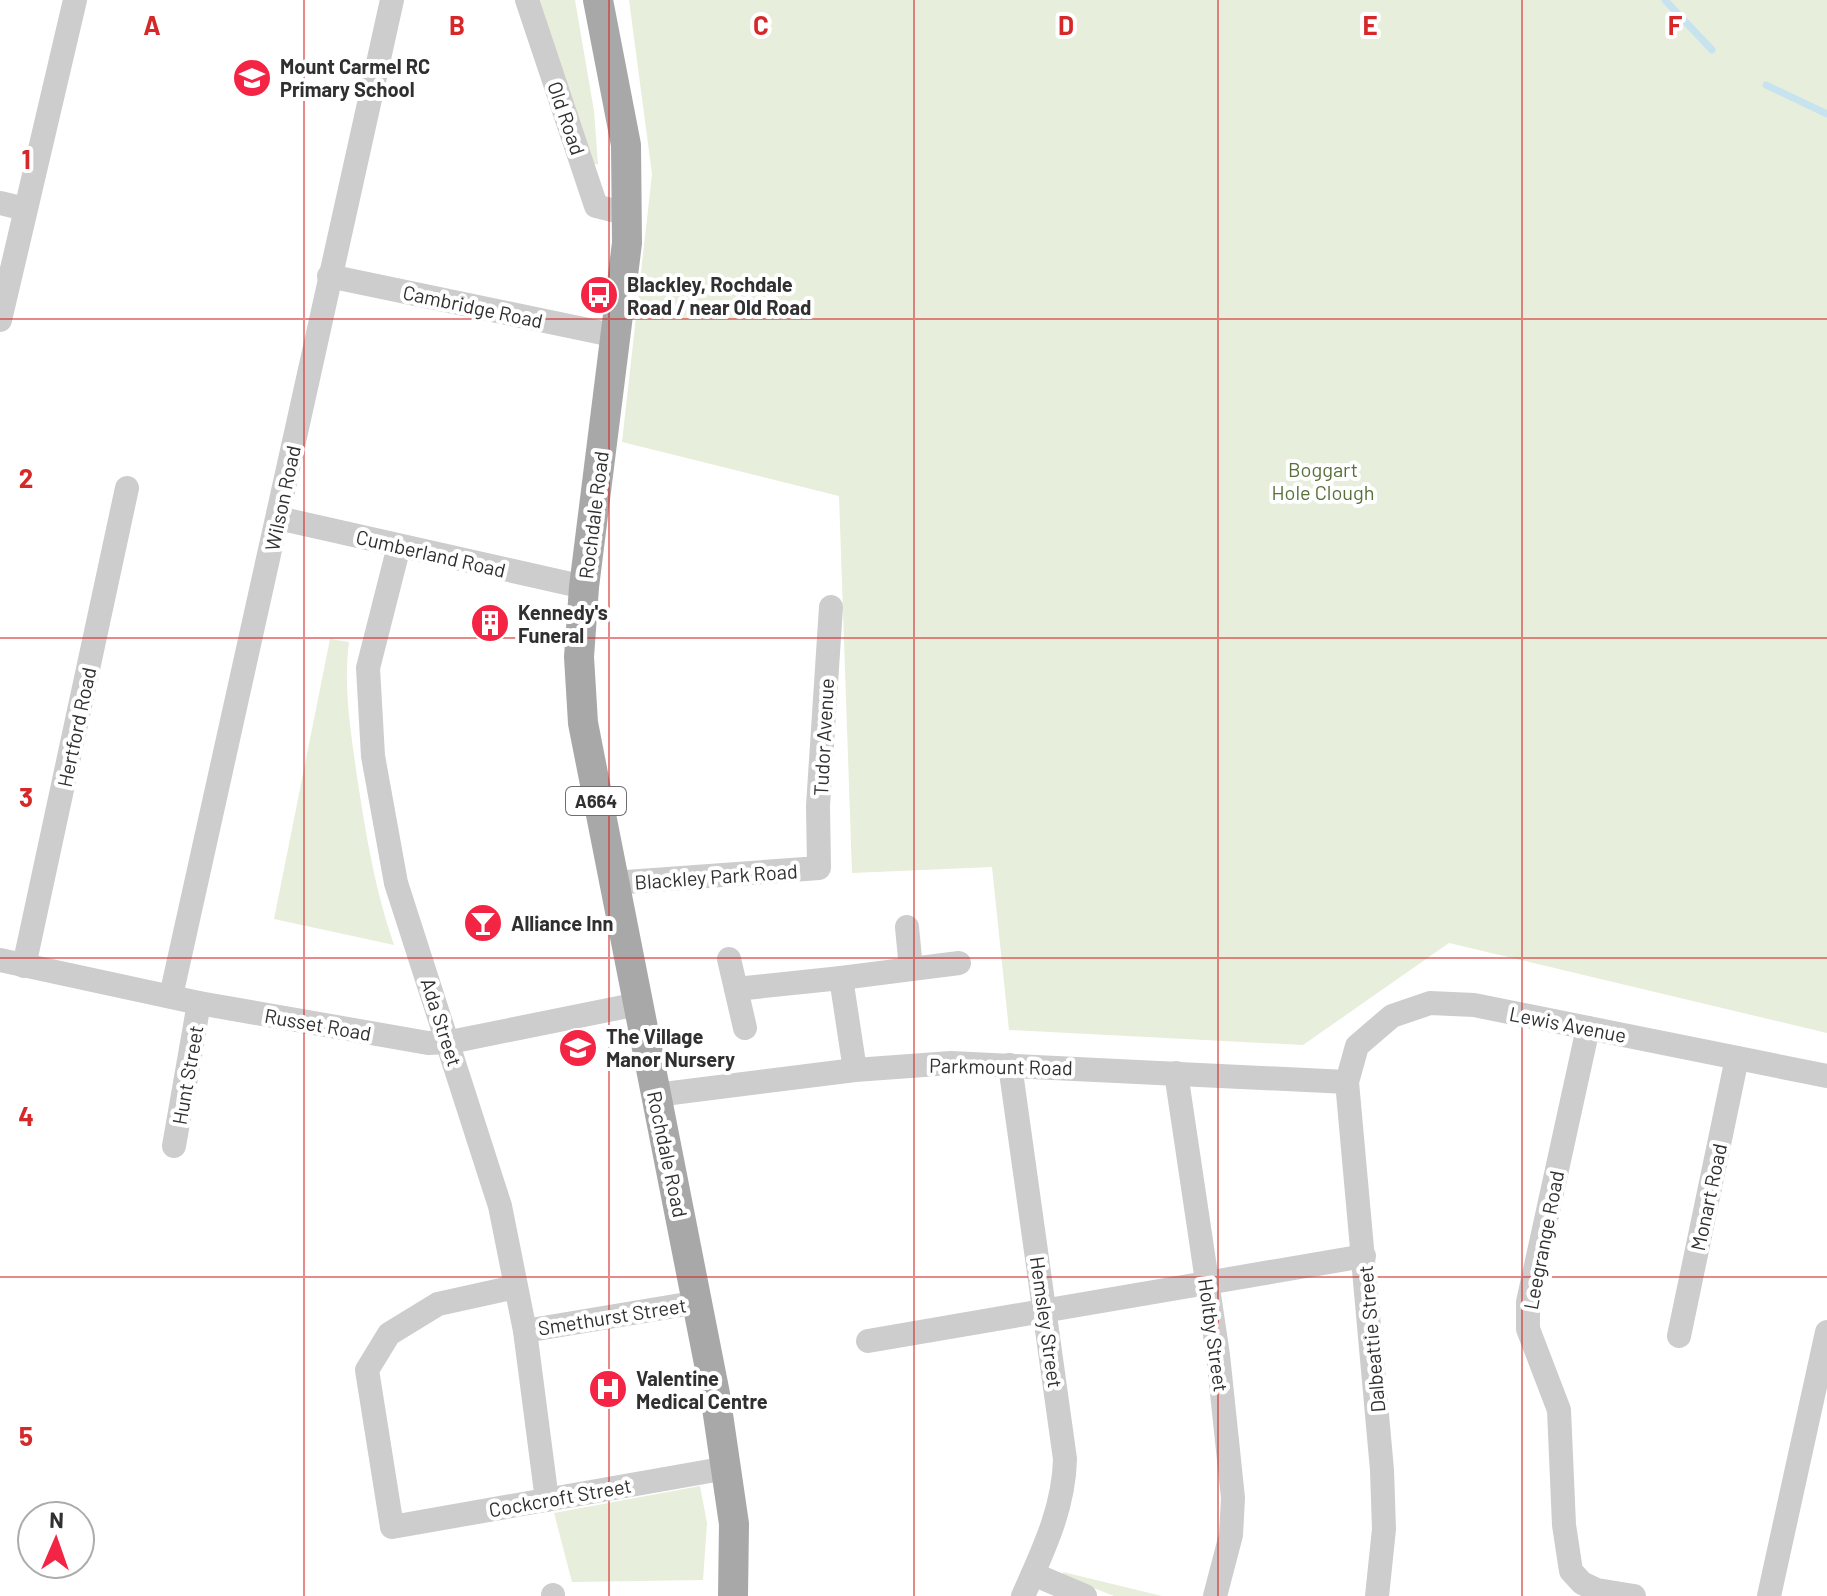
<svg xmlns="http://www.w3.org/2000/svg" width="1827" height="1596" viewBox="0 0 1827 1596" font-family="Barlow,sans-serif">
	<rect width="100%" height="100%" fill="#fff"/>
	<g fill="#e7eedc">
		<path d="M538,0H575L594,111L598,164L592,165Z"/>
		<path d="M629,0H1827V1033L1449,943L1303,1045L1009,1030L992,867L852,873L839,496L622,442L652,174Z"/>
		<path d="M330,639L349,642C343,688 351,732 357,777C366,835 375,890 394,945L274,919Z"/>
		<path d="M700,1486L707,1523L703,1580L572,1582L554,1513Z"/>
		<path d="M1063,1572L1162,1596H1114L1063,1576Z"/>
	</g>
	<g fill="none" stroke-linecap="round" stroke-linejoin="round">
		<g stroke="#c7e3ef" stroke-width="7">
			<path d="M1665,0L1712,50"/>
			<path d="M1766,85L1827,114"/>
		</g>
		<g stroke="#cdcdcd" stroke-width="24">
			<path d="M527,0L596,206L627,214"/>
			<path d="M0,203L25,209"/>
			<path d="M329,276L617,336"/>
			<path d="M0,320L75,0"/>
			<path d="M278,518L584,587"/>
			<path d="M399,546L368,668L373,756L396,883L500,1206L525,1331L547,1500"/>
			<path d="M612,883L819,868L818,806L831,607"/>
			<path d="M907,927L911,969"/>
			<path d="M729,959L736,989L841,978L855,1070"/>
			<path d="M0,960L199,1003L428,1043L450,1042L638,1004"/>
			<path d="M24,966L127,488"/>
			<path d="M841,978L959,963"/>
			<path d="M736,989L745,1028"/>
			<path d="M171,996L392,0"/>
			<path d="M1588,1028L1528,1302V1329L1559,1410L1564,1525L1571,1571L1582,1583L1597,1590L1634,1596"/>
			<path d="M1010,1065L1065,1459C1064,1508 1043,1551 1023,1596"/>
			<path d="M1176,1073L1218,1355L1233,1498L1231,1535L1215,1596"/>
			<path d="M656,1095L855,1070L951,1063L1347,1082"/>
			<path d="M174,1146L199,1003"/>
			<path d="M515,1287L438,1304L389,1334L367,1370L392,1527L727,1468"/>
			<path d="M525,1331L699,1302"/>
			<path d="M1679,1336L1737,1058"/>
			<path d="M868,1341L1364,1256"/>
			<path d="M1033,1574L1085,1596"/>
			<path d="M553,1595V1596"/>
			<path d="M1377,1596L1384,1529L1382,1470L1347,1082L1357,1046L1392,1016L1430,1003L1474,1005L1827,1076"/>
			<path d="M1769,1596L1827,1332"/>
		</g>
		<path stroke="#a8a8a8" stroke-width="30" d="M598,0L626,145L627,243L584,587L579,657L583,723L715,1394L734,1524L733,1596"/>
	</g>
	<path fill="none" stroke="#d62828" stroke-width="2" stroke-opacity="0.55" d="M304,0V1596M609,0V1596M914,0V1596M1218,0V1596M1522,0V1596M0,319H1827M0,638H1827M0,958H1827M0,1277H1827"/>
	<defs>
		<g id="school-disc" transform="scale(2)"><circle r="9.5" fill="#f42444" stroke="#fff"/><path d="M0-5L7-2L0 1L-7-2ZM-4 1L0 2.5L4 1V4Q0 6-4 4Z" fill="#fff"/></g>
		<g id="bus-disc" transform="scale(2)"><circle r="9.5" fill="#f42444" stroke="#fff"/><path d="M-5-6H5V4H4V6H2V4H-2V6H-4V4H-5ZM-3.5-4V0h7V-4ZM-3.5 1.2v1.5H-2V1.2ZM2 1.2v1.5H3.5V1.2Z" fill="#fff"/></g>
		<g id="building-disc" transform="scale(2)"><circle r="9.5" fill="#f42444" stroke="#fff"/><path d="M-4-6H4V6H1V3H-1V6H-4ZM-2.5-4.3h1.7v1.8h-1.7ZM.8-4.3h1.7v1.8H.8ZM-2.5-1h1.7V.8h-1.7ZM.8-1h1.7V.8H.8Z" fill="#fff"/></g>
		<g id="bar-disc" transform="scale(2)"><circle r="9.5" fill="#f42444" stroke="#fff"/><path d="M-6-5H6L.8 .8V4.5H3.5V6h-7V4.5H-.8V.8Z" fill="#fff"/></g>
		<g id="hospital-disc" transform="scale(2)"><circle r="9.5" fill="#f42444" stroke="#fff"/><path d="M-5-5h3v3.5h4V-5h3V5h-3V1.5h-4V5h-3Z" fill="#fff"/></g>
	</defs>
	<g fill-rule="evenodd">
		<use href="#school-disc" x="252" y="78"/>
		<use href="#bus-disc" x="599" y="295"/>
		<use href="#building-disc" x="490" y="623"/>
		<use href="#bar-disc" x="483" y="923"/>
		<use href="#school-disc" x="578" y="1048"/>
		<use href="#hospital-disc" x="608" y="1389"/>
	</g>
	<g text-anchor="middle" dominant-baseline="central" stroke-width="8" stroke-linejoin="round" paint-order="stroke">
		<rect fill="#fff" stroke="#6e6e6e" stroke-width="2" x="566" y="787" width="60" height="28" rx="6"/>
		<g font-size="18" font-weight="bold" fill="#303030">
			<text x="596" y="801">A664</text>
		</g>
		<g font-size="20" font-weight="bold" fill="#303030" stroke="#fff" text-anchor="start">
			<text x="280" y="66">Mount Carmel RC<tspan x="280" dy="23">Primary School</tspan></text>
			<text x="627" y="284">Blackley, Rochdale<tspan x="627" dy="23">Road / near Old Road</tspan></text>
			<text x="518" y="612">Kennedy's<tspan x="518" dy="23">Funeral</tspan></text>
			<text x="511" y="923">Alliance Inn</text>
			<text x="606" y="1036">The Village<tspan x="606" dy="23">Manor Nursery</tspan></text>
			<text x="636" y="1378">Valentine<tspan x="636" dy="23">Medical Centre</tspan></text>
		</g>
		<g font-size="20" fill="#303030" stroke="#fff">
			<text transform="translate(567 118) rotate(71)">Old Road</text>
			<text transform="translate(473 306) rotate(12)">Cambridge Road</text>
			<text transform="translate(282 498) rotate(-78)">Wilson Road</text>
			<text transform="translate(593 515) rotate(-83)">Rochdale Road</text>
			<text transform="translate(431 553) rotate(13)">Cumberland Road</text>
			<text transform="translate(76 727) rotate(-78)">Hertford Road</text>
			<text transform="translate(823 737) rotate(-87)">Tudor Avenue</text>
			<text transform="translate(716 876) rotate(-4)">Blackley Park Road</text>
			<text transform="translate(442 1022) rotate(72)">Ada Street</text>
			<text transform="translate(318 1024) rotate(10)">Russet Road</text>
			<text transform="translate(1568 1024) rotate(11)">Lewis Avenue</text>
			<text transform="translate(1001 1066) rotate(1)">Parkmount Road</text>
			<text transform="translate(187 1075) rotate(-80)">Hunt Street</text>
			<text transform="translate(668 1154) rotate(78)">Rochdale Road</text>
			<text transform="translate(1708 1197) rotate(-78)">Monart Road</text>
			<text transform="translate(1543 1240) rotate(-79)">Leegrange Road</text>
			<text transform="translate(612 1316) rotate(-9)">Smethurst Street</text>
			<text transform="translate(1047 1322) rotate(82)">Hemsley Street</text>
			<text transform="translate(1214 1335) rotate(82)">Holtby Street</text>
			<text transform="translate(1371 1339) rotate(-95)">Dalbeattie Street</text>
			<text transform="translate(560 1497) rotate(-10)">Cockcroft Street</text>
		</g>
		<g font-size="20" fill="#577039" stroke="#fff">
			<text x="1323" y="469">Boggart<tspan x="1323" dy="23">Hole Clough</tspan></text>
		</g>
	</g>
	<g font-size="26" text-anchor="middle" font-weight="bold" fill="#d62828" stroke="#fff" stroke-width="8" stroke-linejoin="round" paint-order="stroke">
		<text x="152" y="35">A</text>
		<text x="457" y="35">B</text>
		<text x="761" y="35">C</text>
		<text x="1066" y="35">D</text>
		<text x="1370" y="35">E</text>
		<text x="1675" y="35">F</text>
		<text x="26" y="169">1</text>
		<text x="26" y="488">2</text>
		<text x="26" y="807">3</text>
		<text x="26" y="1126">4</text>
		<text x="26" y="1446">5</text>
	</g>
	<g transform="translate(56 1540) rotate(2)"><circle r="38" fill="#ffffff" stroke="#acacac" stroke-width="2"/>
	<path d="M0-6L14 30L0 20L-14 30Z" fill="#f42444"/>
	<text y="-12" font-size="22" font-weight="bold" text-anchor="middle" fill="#303030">N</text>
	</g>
</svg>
